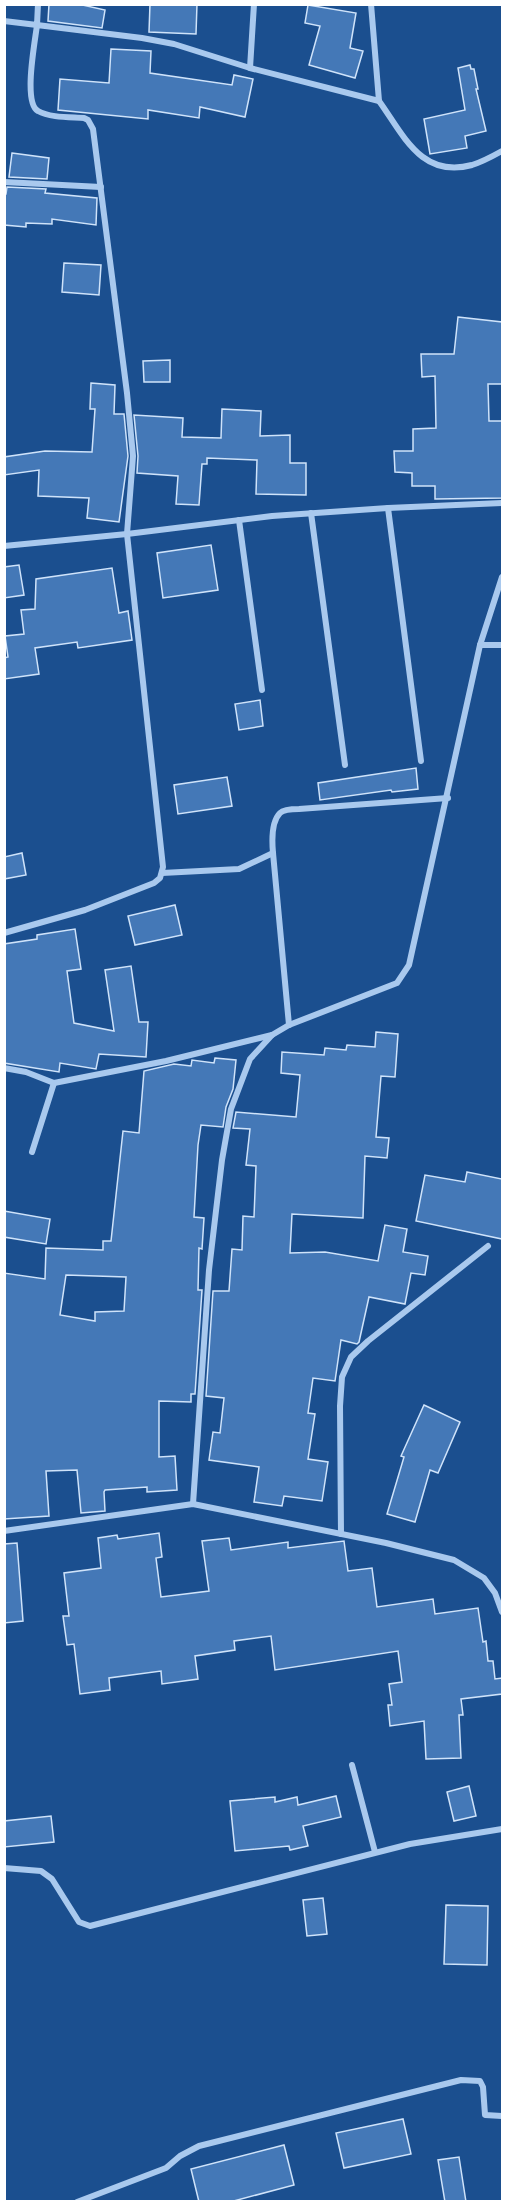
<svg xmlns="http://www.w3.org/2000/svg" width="507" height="2206" viewBox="0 0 507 2206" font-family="'Golos Text',sans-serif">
	<rect width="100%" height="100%" fill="#1b4f8f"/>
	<g fill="#4478b7" stroke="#cfe3fa" stroke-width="1.5" fill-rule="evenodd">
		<path d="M49,4H78L105,10L102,28L48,21Z"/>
		<path d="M150,4H197L196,34L149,32Z"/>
		<path d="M308,5L356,13L350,48L363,51L355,78L309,65L320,26L305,23Z"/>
		<path d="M111,49L151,51L150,73L232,85L234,75L253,79L245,117L200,107L199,118L148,110V119L58,110L60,79L109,83Z"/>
		<path d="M470,65L471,69H474L478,89H476L486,131L465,136L467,148L430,154L424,119L465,110L458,68Z"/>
		<path d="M12,153L49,158L47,179L9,177Z"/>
		<path d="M7,187L46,189L45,193L97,198L96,225L52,219V224L26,223V227L4,225V194H6Z"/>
		<path d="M64,263L101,265L99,295L62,292Z"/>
		<path d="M458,317L502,322V384H488L489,421H502V498L435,499V486H412V473L395,472L394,451H413V429L436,428L435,376L422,377L421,354H454Z"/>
		<path d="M170,360V382H144L143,361Z"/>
		<path d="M91,383L115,385L114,414H124L128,456L119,522L87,518L89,498L38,496L39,470L4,475V457L45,451L92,452L95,409H90Z"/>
		<path d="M222,409L261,411L260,436L290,435V463H306V495L256,494L257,460L207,458V464H202L199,505L176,504L178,476L137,473L138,456L134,415L183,418L182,437L221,438Z"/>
		<path d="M211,545L218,590L163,598L157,553Z"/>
		<path d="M19,565L24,595L4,598V567Z"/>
		<path d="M112,568L119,613L128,611L132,640L78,648L77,642L35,648L39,674L4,679V658L8,657L5,636L24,634L21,610L35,609L36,579Z"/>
		<path d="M260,700L263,726L239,730L235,704Z"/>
		<path d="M416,768L418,789L392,792L391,790L320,800L318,783Z"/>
		<path d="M227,777L232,806L178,814L174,785Z"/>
		<path d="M22,853L26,875L4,879V857Z"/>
		<path d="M175,905L182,935L135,945L128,916Z"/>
		<path d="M75,929L81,969L67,971L74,1023L114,1031L105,970L131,966L139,1022H148L146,1057L99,1054L96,1069L60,1063L59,1072L4,1063V944L37,939V935Z"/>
		<path d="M376,1032L398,1034L395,1077L381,1076L376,1137L389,1138L387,1158L365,1156L363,1218L292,1214L290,1253L325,1252L378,1261L385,1225L407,1229L403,1252L428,1256L425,1275L411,1273L405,1304L369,1297L359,1342L357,1344L341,1340L335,1381L313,1378L308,1413L315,1414L308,1459L328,1462L322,1501L284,1496L282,1506L254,1502L259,1467L209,1460L213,1432L220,1433L224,1398L206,1396L213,1291H229L232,1249L242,1250L243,1216L254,1217L256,1166L246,1165L250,1129L233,1128L236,1112L296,1117L300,1075L281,1073L282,1052L324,1055L325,1048L346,1050L347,1045L375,1047Z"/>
		<path d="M215,1058L236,1060L233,1089L226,1107L223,1127L201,1125L198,1145L194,1217L204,1218L202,1249L199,1248L198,1290H202L195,1394H191V1402L159,1401V1457L175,1456L177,1490L147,1492V1487L105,1490L104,1492L105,1511L81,1513L77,1470L46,1471L49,1516L4,1519V1273L45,1279L46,1248L103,1250V1241H111L123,1131L139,1133L144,1071L174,1064L191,1066L192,1060L214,1063ZM66,1275L126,1277L124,1311L95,1312V1321L60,1315Z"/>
		<path d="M467,1172L502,1179V1239L416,1221L425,1175L465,1182Z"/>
		<path d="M4,1211L50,1219L46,1244L4,1237Z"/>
		<path d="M424,1405L460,1422L438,1473L430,1470L415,1522L387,1514L404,1457L401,1456Z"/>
		<path d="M159,1533L162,1557L156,1558L161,1597L209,1591L202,1541L229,1538L231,1550L288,1542V1548L344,1541L348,1571L372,1568L377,1607L433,1599L435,1614L478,1608L483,1642L486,1641L488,1661H493L495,1679L502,1678V1694L461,1699L463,1715H459L461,1758L426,1759L424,1721L390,1726L388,1705H392L389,1684L402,1682L398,1651L275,1670L271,1636L234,1641L235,1650L195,1656L198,1679L162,1684L161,1671L109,1678L110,1690L80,1694L74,1644L67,1645L63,1616H69L64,1573L101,1568L98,1538L117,1535L118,1539Z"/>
		<path d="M17,1543L23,1621L4,1623V1544Z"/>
		<path d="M469,1786L476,1816L454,1821L447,1792Z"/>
		<path d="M336,1796L341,1817L303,1826L308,1846L290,1850L289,1846L235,1851L230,1801L275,1797V1802L297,1797L298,1805Z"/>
		<path d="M51,1816L54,1842L4,1847V1821Z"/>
		<path d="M323,1898L327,1934L307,1936L303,1900Z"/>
		<path d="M446,1905L488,1906L487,1965L444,1964Z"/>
		<path d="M403,2119L411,2154L344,2168L336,2133Z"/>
		<path d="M284,2145L294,2185L230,2202H199L191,2169Z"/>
		<path d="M459,2157L466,2202H445L438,2160Z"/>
	</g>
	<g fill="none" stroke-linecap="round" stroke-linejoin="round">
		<g stroke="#a9c9ee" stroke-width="6">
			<path d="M4,21L37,25L38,4"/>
			<path d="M250,68L254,4"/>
			<path d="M379,101C403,134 421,179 472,165C482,162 493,156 502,151"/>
			<path d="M4,182L101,187"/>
			<path d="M388,508L421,761"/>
			<path d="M311,513L345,765"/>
			<path d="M239,520L262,690"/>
			<path d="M4,546L127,534L272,516L388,508L502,503"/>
			<path d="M480,645H502"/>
			<path d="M162,873L239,869L273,853"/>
			<path d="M4,933L85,910L154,883L160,878L163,867L127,534L133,456L127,393L93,129L88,120L84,118C71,117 50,118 38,111C23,103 35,42 37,25L142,38L174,44L250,68L379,101L371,4"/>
			<path d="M289,1025L273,853C272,842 271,822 280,813C284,809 294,809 299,809L448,798"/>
			<path d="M4,1068L26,1072L54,1083L166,1061L272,1035"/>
			<path d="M32,1152L54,1083"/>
			<path d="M193,1504L209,1270L222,1160L231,1109L250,1059L272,1035L289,1025L397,983L409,965L480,645L502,577"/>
			<path d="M4,1531L193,1504L386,1543L454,1560L484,1578L495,1593L502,1612"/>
			<path d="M341,1534L340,1406L342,1377L351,1357L368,1341L488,1246"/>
			<path d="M352,1765L375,1852"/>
			<path d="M4,1868L41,1871L52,1879L79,1922L90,1926L410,1844L502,1829"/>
			<path d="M77,2202L166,2168L180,2156L199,2146L461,2080L480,2081L483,2087L485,2115L502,2116"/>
		</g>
	</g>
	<rect width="507" height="2206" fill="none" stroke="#ffffff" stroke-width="12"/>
</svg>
